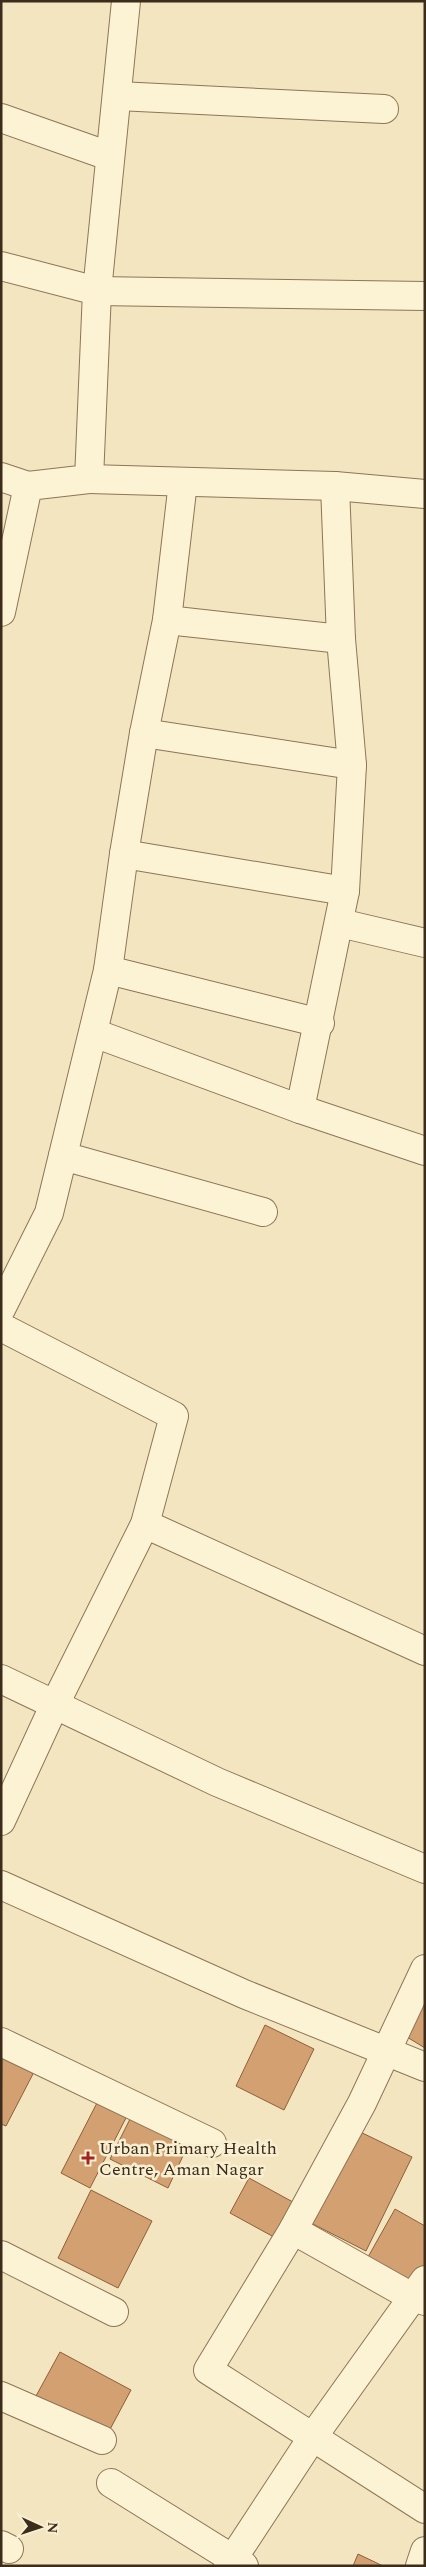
<svg xmlns="http://www.w3.org/2000/svg" width="426" height="2567" viewBox="0 0 426 2567" font-family="Spectral,serif">
	<rect width="100%" height="100%" fill="#f2e5c0"/>
	<g fill="#d3a072" stroke="#8e5f3a">
		<path d="M425,1995V2048L402,2034Z"/>
		<path d="M265,2025L314,2049L284,2110L236,2086Z"/>
		<path d="M2,2056L34,2072L6,2126L1,2124Z"/>
		<path d="M99,2099L128,2114L90,2188L61,2173Z"/>
		<path d="M132,2115L189,2143L168,2188L110,2159Z"/>
		<path d="M352,2128L412,2157L366,2251L307,2221Z"/>
		<path d="M249,2178L302,2207L283,2242L230,2213Z"/>
		<path d="M91,2190L152,2221L118,2288L58,2258Z"/>
		<path d="M395,2209L425,2226V2271L417,2285L368,2257Z"/>
		<path d="M60,2352L131,2390L107,2435L36,2396Z"/>
		<path d="M358,2554L383,2566H353Z"/>
	</g>
	<g fill="none" stroke-linecap="round" stroke-linejoin="round">
		<g stroke="#8c7656" stroke-width="30">
			<g id="street">
				<path d="M118,96L384,109"/>
				<path d="M1,118L109,156"/>
				<path d="M1,266L97,291L425,296"/>
				<path d="M1,477L28,486"/>
				<path d="M89,479L335,486L425,494"/>
				<path d="M1,612L28,486L89,479L97,291L126,1"/>
				<path d="M167,620L341,639"/>
				<path d="M144,733L352,765"/>
				<path d="M124,854L345,891"/>
				<path d="M340,923L425,943"/>
				<path d="M108,970L320,1023"/>
				<path d="M94,1033L300,1109L425,1151"/>
				<path d="M300,1109L345,891L352,765L341,639L335,486"/>
				<path d="M63,1156L263,1212"/>
				<path d="M1,1309L49,1213L108,970L124,854L144,733L167,620L183,482"/>
				<path d="M1,1327L174,1416L145,1524L54,1706L1,1821"/>
				<path d="M145,1524L425,1651"/>
				<path d="M1,1679L217,1782L425,1869"/>
				<path d="M1,1885L244,1994L425,2067"/>
				<path d="M425,1969L362,2103L293,2230L208,2370L425,2509"/>
				<path d="M1,2042L212,2143"/>
				<path d="M293,2230L412,2297L425,2301"/>
				<path d="M1,2255L114,2312"/>
				<path d="M1,2396L102,2440"/>
				<path d="M111,2483L244,2566"/>
				<path d="M1,2545L9,2549"/>
				<path d="M228,2566L312,2438L425,2280"/>
				<path d="M420,2566L425,2551"/>
			</g>
		</g>
		<use href="#street" stroke="#fcf2d4" stroke-width="28"/>
	</g>
	<path fill="#a12621" stroke="#f8efd0" stroke-width="2" d="M85.5 2150.5h5v5h5v5h-5v5h-5v-5h-5v-5h5z"/>
	<g text-anchor="middle" dominant-baseline="central" stroke-width="5" stroke-linejoin="round" paint-order="stroke">
		<g font-size="18" fill="#3b2c1c" stroke="#f8efd0" text-anchor="start">
			<text x="99" y="2148">Urban Primary Health<tspan x="99" dy="21">Centre, Aman Nagar</tspan></text>
		</g>
	</g>
	<rect width="426" height="2567" fill="none" stroke="#3b2c1c" stroke-width="5"/>
	<g transform="translate(40 2527) rotate(93)" stroke="#f8efd0" stroke-width="4" paint-order="stroke">
	<path d="M0-4L9 19L0 12L-9 19Z" fill="#3b2c1c"/>
	<text y="-8" font-size="14" font-weight="bold" text-anchor="middle" fill="#3b2c1c">N</text>
	</g>
</svg>
